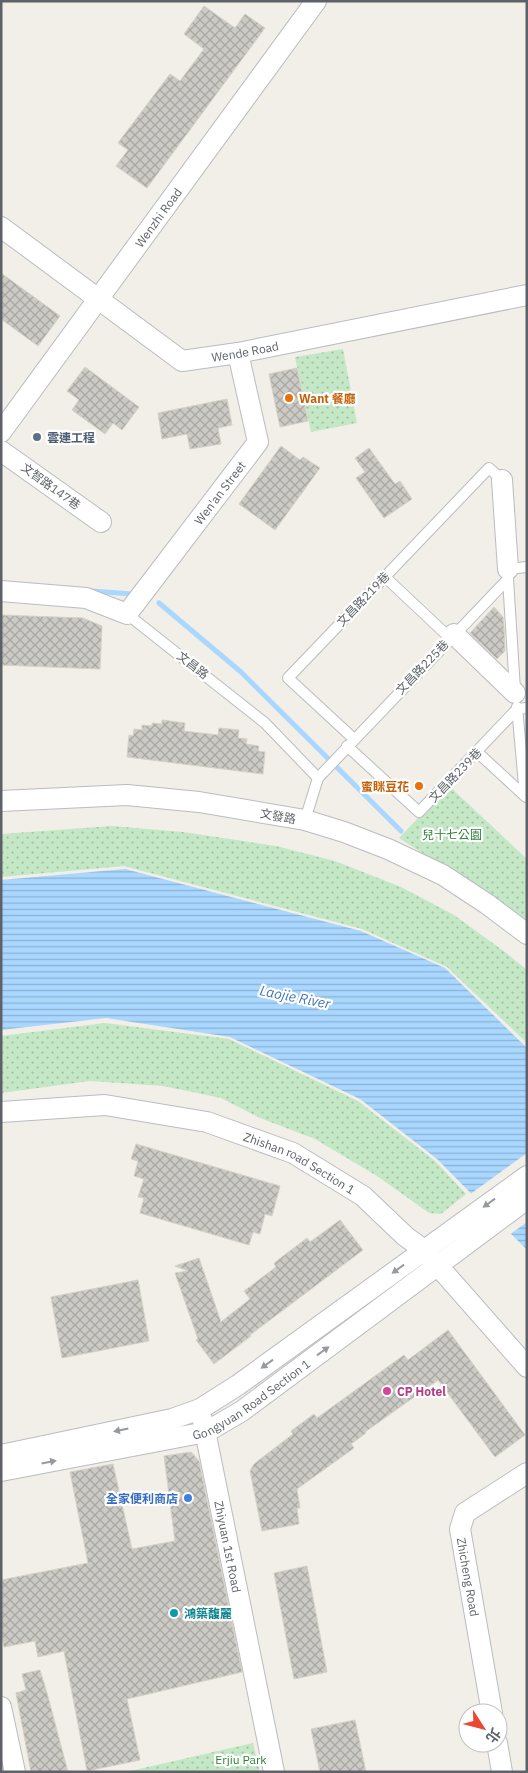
<svg xmlns="http://www.w3.org/2000/svg" width="528" height="1773" viewBox="0 0 528 1773" font-family="'IBM Plex Sans','Noto Sans TC',sans-serif">
	<defs>
		<pattern id="green-dots" width="8" height="8" patternUnits="userSpaceOnUse" patternTransform="scale(1.25)"><rect width="8" height="8" fill="#c4e8c5"/><path d="M2 2h.1M6 6h.1" fill="none" stroke="#a2bfa4" stroke-width="1.8" stroke-linecap="round"/></pattern>
		<pattern id="water-rules" width="6" height="5" patternUnits="userSpaceOnUse" patternTransform="scale(1.25)"><rect width="6" height="5" fill="#a9d7ff"/><path d="M0 2.5h6" fill="none" stroke="#8db2d2"/></pattern>
		<pattern id="building-cross-hatch" width="8" height="8" patternUnits="userSpaceOnUse" patternTransform="scale(1.25)"><rect width="8" height="8" fill="#cccac4"/><path d="M0 0l8 8M0 8l8-8" fill="none" stroke="#a9a7a3"/></pattern>
	</defs>
	<rect width="100%" height="100%" fill="#f1efe7"/>
	<g fill="url(#green-dots)">
		<path d="M343,349L357,423L311,432L295,357Z"/>
		<path d="M449,786L527,859V923L504,905L399,838Z"/>
		<path d="M112,826L183,832L276,846L335,861L401,887L454,915L505,952L527,970V1043L447,967L362,929L124,866L1,877V834Z"/>
		<path d="M105,1023L229,1039L358,1101L435,1161L466,1194L441,1214L429,1213L377,1176L315,1139L260,1118L221,1098L163,1086L90,1081L1,1093V1036Z"/>
		<path d="M253,1743L260,1772H126Z"/>
	</g>
	<path fill="url(#water-rules)" d="M125,869L361,931L445,968L527,1048V1250L437,1159L360,1099L230,1037L106,1018L1,1030V880Z"/>
	<path fill="#f1efe7" d="M527,1153V1222L509,1235L469,1195Z"/>
	<g fill="none" stroke-linecap="round" stroke-linejoin="round">
		<g stroke="#a9d7ff" stroke-width="5">
			<path d="M92,591L132,594"/>
			<path d="M159,603L241,672L401,831"/>
		</g>
	</g>
	<g fill="url(#building-cross-hatch)" stroke="#d6d1c5">
		<path d="M204,6L235,28L245,14L265,28L147,188L116,166L128,150L118,143L170,74L180,81L204,49L184,34Z"/>
		<path d="M1,273L60,316L38,346L1,319Z"/>
		<path d="M85,367L139,407L122,430L113,423L105,434L72,410L79,400L67,391Z"/>
		<path d="M297,368L308,421L280,427L269,374Z"/>
		<path d="M227,399L232,425L218,428L221,444L190,449L187,434L162,439L158,413Z"/>
		<path d="M281,446L300,460L303,457L320,468L275,530L239,504Z"/>
		<path d="M369,448L395,484L400,481L412,499L384,518L356,478L365,472L355,458Z"/>
		<path d="M494,607L503,617L504,627L505,651L497,659L470,633Z"/>
		<path d="M1,615L83,618L102,626L100,669L1,665Z"/>
		<path d="M162,720L185,723L184,731L218,735L219,728L239,730L238,738L247,739L246,744L259,746L258,751L265,752L263,774L127,757L129,735L133,736L134,729L142,730V725L152,726V723L162,724Z"/>
		<path d="M136,1144L280,1186L272,1216L265,1214L260,1234L253,1232L249,1245L140,1213L144,1198L138,1197L144,1179L134,1176L138,1161L131,1159Z"/>
		<path d="M340,1220L363,1250L250,1335L251,1336L214,1364L196,1340L198,1339L175,1273L188,1271L175,1266L199,1258L221,1322L250,1299L244,1291L276,1267L274,1263L307,1238L310,1242Z"/>
		<path d="M138,1280L149,1341L62,1358L51,1297Z"/>
		<path d="M448,1330L525,1435L495,1457L438,1380L365,1432L366,1433L351,1444L354,1448L297,1489L300,1508H297L299,1524L262,1531L250,1471L254,1464L293,1434L291,1431L314,1414L317,1418L404,1355L408,1360Z"/>
		<path d="M191,1452L199,1461L242,1672L127,1699L140,1760L87,1771L64,1651L38,1657L35,1641L4,1647L1,1632V1580L88,1563L70,1472L113,1464L132,1549L175,1541L164,1456Z"/>
		<path d="M307,1566L327,1672L294,1679L274,1573Z"/>
		<path d="M40,1670L47,1693L68,1772H31L16,1693L26,1690L22,1674Z"/>
		<path d="M355,1720L366,1772H320L311,1729Z"/>
	</g>
	<g fill="none" stroke-linecap="round" stroke-linejoin="round">
		<g stroke="#b9bcc1" stroke-width="12">
			<g id="service">
				<path d="M384,576L450,638"/>
				<path d="M508,579L515,690"/>
				<path d="M127,614L265,723L318,778L305,820"/>
				<path d="M517,707L525,796"/>
				<path d="M354,739L288,678L489,468L502,480"/>
				<path d="M347,746L419,812L517,709L527,708"/>
				<path d="M477,752L526,797"/>
				<path d="M318,778L508,579V569L527,567"/>
			</g>
		</g>
		<g stroke="#b9bcc1" stroke-width="22">
			<g id="minor">
				<path id="s1" d="M1,227L182,361L238,353L527,295"/>
				<path id="s2" d="M1,432L316,1"/>
				<path d="M1,451L101,522"/>
				<path d="M502,480L508,569"/>
				<path id="s3" d="M1,591L86,598L127,614L258,442L238,353"/>
				<path d="M454,634L515,693"/>
				<path d="M1,801L127,795L199,802L305,820L344,832L388,849L443,875L487,904L527,934"/>
				<path id="s4" d="M1,1112L105,1105L207,1122L293,1153L363,1196L405,1236L424,1250L527,1367"/>
				<path id="s5" d="M203,1421L274,1772"/>
				<path d="M1,1455L172,1419L200,1409L238,1385L527,1176"/>
				<path id="s6" d="M1,1471L206,1432L242,1411L527,1199"/>
				<path d="M1,1707L15,1772"/>
				<path d="M492,1713L460,1529L465,1513L527,1473"/>
				<path d="M497,1743L502,1772"/>
			</g>
		</g>
		<use href="#service" stroke="#fff" stroke-width="10"/>
		<use href="#minor" stroke="#fff" stroke-width="20"/>
	</g>
	<defs><path id="oneway-solid" d="M-6-.8H1V-3.2L6.5 0L1 3.2V.8H-6Z" transform="scale(1.25)"/></defs>
	<g fill="#96999d">
		<use href="#oneway-solid" transform="translate(489 1203) rotate(144)"/>
		<use href="#oneway-solid" transform="translate(398 1269) rotate(144)"/>
		<use href="#oneway-solid" transform="translate(323 1351) rotate(-36)"/>
		<use href="#oneway-solid" transform="translate(267 1364) rotate(144)"/>
		<use href="#oneway-solid" transform="translate(121 1430) rotate(168)"/>
		<use href="#oneway-solid" transform="translate(49 1462) rotate(-11)"/>
	</g>
	<g fill="#e8710a" stroke="#fff" stroke-width="2">
		<circle cx="289" cy="398" r="5"/>
		<circle cx="419" cy="786" r="5"/>
	</g>
	<circle fill="#5c6f8a" stroke="#fff" stroke-width="2" cx="37" cy="437" r="5"/>
	<circle fill="#d1479c" stroke="#fff" stroke-width="2" cx="387" cy="1391" r="5"/>
	<circle fill="#3f7fe0" stroke="#fff" stroke-width="2" cx="188" cy="1498" r="5"/>
	<circle fill="#0f9aa8" stroke="#fff" stroke-width="2" cx="174" cy="1613" r="5"/>
	<g text-anchor="middle" dominant-baseline="central" stroke-width="4.5" stroke-linejoin="round" paint-order="stroke">
		<g font-size="12" fill="#5e6268" stroke="#fff">
			<text stroke="none"><textPath href="#s2" startOffset="266">Wenzhi Road</textPath></text>
			<text stroke="none"><textPath href="#s1" startOffset="289">Wende Road</textPath></text>
			<text transform="translate(51 486) rotate(36)">文智路147巷</text>
			<text stroke="none"><textPath href="#s3" startOffset="282">Wen'an Street</textPath></text>
			<text transform="translate(363 599) rotate(-46)">文昌路219巷</text>
			<text transform="translate(193 665) rotate(38)">文昌路</text>
			<text transform="translate(422 667) rotate(-46)">文昌路225巷</text>
			<text transform="translate(455 775) rotate(-46)">文昌路239巷</text>
			<text transform="translate(278 816) rotate(10)">文發路</text>
			<text stroke="none"><textPath href="#s4" startOffset="309">Zhishan road Section 1</textPath></text>
			<text stroke="none"><textPath href="#s6" startOffset="264">Gongyuan Road Section 1</textPath></text>
			<text stroke="none"><textPath href="#s5" startOffset="128">Zhiyuan 1st Road</textPath></text>
			<text transform="translate(468 1577) rotate(80)">Zhicheng Road</text>
		</g>
		<g font-size="12" font-weight="bold" fill="#c56008" stroke="#fff" text-anchor="start">
			<text x="299" y="398">Want 餐廳</text>
			<text x="409" y="786" text-anchor="end">蜜眯豆花</text>
		</g>
		<g font-size="12" font-weight="bold" fill="#4e5e75" stroke="#fff" text-anchor="start">
			<text x="47" y="437">雲連工程</text>
		</g>
		<g font-size="12" fill="#33823a" stroke="#fff">
			<text x="452" y="834">兒十七公園</text>
			<text x="241" y="1759">Erjiu Park</text>
		</g>
		<g font-size="12" font-weight="bold" fill="#b23c85" stroke="#fff" text-anchor="start">
			<text x="397" y="1391">CP Hotel</text>
		</g>
		<g font-size="12" font-weight="bold" fill="#366cbe" stroke="#fff" text-anchor="end">
			<text x="178" y="1498">全家便利商店</text>
		</g>
		<g font-size="12" font-weight="bold" fill="#0d838f" stroke="#fff" text-anchor="start">
			<text x="184" y="1613">鴻築馥麗</text>
		</g>
		<g font-size="14" font-style="italic" fill="#4276b4" stroke="#fff">
			<text transform="translate(295 997) rotate(11)">Laojie River</text>
		</g>
	</g>
	<rect width="528" height="1773" fill="none" stroke="#5e6268" stroke-width="5"/>
	<g transform="translate(483 1728) rotate(126)"><circle r="24" fill="#ffffff" stroke="#bfc0c3"/>
	<path d="M0-4L9 19L0 12L-9 19Z" fill="#eb4733"/>
	<text y="-8" font-size="14" font-weight="bold" text-anchor="middle" fill="#5e6268">北</text>
	</g>
</svg>
